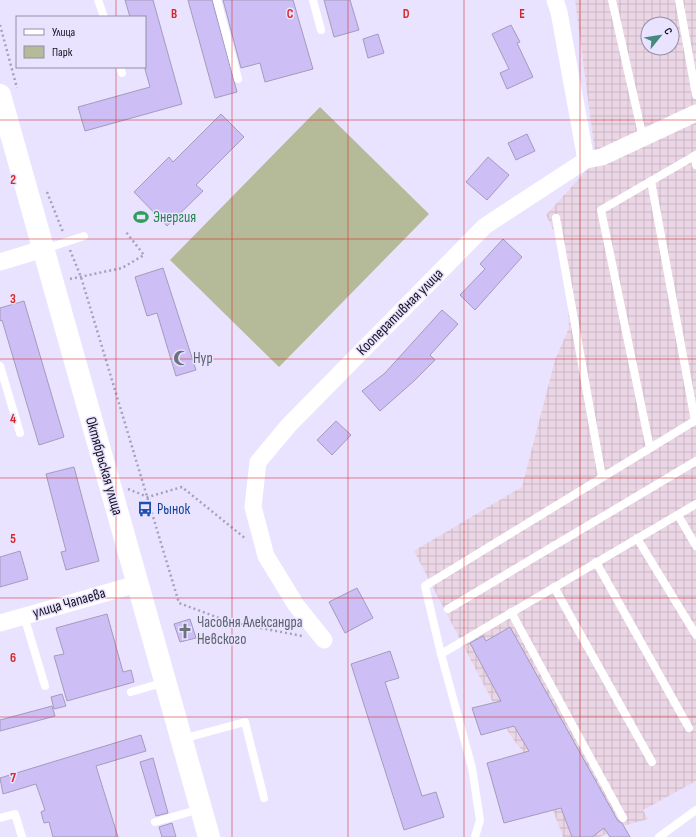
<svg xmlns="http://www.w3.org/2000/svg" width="696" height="837" viewBox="0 0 696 837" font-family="'Sofia Sans Condensed',sans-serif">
	<defs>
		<pattern id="industrial-grid" width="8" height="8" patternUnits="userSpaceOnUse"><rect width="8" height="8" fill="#ebd6e5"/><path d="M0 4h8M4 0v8" fill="none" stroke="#c9b7c4"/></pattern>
	</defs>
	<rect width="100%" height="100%" fill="#e9e3ff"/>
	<path fill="url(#industrial-grid)" fill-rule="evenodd" d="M575,0H696V781L643,810L648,819L623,826L600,837H563L538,771L510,735L414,551L522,487L555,360L569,328L566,256L546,215L596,160ZM648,24H672V48H648Z"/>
	<path fill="#b5ba98" d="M320,107L429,214L279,367L170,260Z"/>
	<g fill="#cdbff6" stroke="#a39bbc">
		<path d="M125,0H153L182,104L85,131L78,107L150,87L145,69V17H130Z"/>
		<path d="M188,0H212L237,92L215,98Z"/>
		<path d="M223,0H293L313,69L265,82L260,63L241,68Z"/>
		<path d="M324,0H350L359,30L334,37Z"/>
		<path d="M511,25L520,42L517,43L533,77L507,89L500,73L509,69L492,34Z"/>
		<path d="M378,34L384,53L368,58L363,39Z"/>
		<path d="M221,114L244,137L196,185L203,191L167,226L134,192L169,157L173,162Z"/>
		<path d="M527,134L535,151L516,160L508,143Z"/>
		<path d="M488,157L509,175L487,200L466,182Z"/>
		<path d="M503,239L522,257L475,310L460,295L485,269L480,264Z"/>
		<path d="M163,268L196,370L176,376L157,313L147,316L135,277Z"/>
		<path d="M24,301L64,437L39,445L2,320L0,321V308Z"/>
		<path d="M442,310L458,324L430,355L435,360L414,381L380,411L362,391L385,373Z"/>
		<path d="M336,421L351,435L332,455L317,440Z"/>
		<path d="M74,467L99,561L66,570L61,552L66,551L46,474Z"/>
		<path d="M20,551L28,579L0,587V557Z"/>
		<path d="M357,588L373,618L345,633L329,602Z"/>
		<path d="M107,614L123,672L131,670L134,682L67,701L54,656L64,654L56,628Z"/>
		<path d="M190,619L196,638L180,642L174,624Z"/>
		<path d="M510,627L618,821L622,823L630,837H610L604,828L592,837H572L561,808L504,823L487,763L529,751L514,726L481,735L472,708L501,701L470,643L483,636L486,641Z"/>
		<path d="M390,651L399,678L385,682L422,796L436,792L444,817L404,830L351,664Z"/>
		<path d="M62,694L66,706L54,709L51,697Z"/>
		<path d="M52,706L55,716L0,731V720Z"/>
		<path d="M141,735L146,751L96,766L118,837H53L49,822L44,823L41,812L45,810L36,784L3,794L0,778Z"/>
		<path d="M153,758L168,813L156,816L140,762Z"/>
		<path d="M172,823L176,837H162L159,827Z"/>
	</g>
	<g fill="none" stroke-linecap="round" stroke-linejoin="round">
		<g stroke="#a6a1b8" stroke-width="2.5" stroke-dasharray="2 3" stroke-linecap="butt">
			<path d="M0,25L17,88"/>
			<path d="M47,192L63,232"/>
			<path d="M70,250L81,277L179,603L230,622L302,636"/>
			<path d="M70,279L122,268L144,255L126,232"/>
			<path d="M128,489L148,497L182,487L246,539"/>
		</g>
		<g stroke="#fff" stroke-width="8">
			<path d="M98,0L104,17"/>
			<path d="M217,0L238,79"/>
			<path d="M313,0L321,30"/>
			<path d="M612,0L643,138"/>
			<path d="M679,0L696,95"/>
			<path d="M120,67L122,73"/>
			<path d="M694,156L696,165"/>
			<path d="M651,181L695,421"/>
			<path d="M556,218L602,477"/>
			<path d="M45,249L84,236"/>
			<path d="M0,366L20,433"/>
			<path d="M650,448L601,210L696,155"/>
			<path d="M678,515L696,546"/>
			<path d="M637,538L696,635"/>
			<path d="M596,562L689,728"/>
			<path d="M554,587L652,762"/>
			<path d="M448,609L696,461"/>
			<path d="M511,612L623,818"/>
			<path d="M24,616L45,686"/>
			<path d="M441,654L696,504"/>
			<path d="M131,692L165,682"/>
			<path d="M182,739L245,722L264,798"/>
			<path d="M0,818L15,814L22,837"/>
			<path d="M155,822L200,809"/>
			<path d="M475,837L480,820L472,768L441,654L425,586L696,420"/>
			<path d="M659,837L696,810"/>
		</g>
		<g stroke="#fff" stroke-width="17">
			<path d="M586,160L602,157L696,113"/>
			<path d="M0,262L43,249"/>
			<path d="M0,623L137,584"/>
			<path d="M324,640L296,605L266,556L253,507L258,462L289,425L485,226L586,160L559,12L555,0"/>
		</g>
		<path stroke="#fff" stroke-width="22" d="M0,95L209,837"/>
	</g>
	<path fill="none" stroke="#d62828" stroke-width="1" stroke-opacity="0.55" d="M116,0V17M232,0V837M348,0V837M464,0V837M580,0V837M116,67V837M0,120H696M0,239H696M0,359H696M0,478H696M0,598H696M0,717H696"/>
	<defs>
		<g id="stadium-bare" transform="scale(1.2)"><path d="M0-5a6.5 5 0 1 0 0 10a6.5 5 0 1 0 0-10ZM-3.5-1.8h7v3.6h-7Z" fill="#2e9e5b" stroke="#e9e3ff" stroke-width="2.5" paint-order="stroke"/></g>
		<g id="mosque-bare" transform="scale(1.2)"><path d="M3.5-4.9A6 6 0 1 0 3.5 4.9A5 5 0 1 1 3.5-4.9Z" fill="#6b7280" stroke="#e9e3ff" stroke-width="2.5" paint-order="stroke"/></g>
		<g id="bus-bare" transform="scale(1.2)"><path d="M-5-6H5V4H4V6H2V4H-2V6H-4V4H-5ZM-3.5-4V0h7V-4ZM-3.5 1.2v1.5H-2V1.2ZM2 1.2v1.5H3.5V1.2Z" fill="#1a4fb4" stroke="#e9e3ff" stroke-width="2.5" paint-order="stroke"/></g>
		<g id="church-bare" transform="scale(1.2)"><path d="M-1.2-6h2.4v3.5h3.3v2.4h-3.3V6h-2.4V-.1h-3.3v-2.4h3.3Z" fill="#6b7280" stroke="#e9e3ff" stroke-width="2.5" paint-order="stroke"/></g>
	</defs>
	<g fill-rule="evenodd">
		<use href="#stadium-bare" x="141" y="217"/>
		<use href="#mosque-bare" x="181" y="358"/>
		<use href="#bus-bare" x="145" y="509"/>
		<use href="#church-bare" x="185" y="631"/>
	</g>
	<g text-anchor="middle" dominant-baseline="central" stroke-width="3" stroke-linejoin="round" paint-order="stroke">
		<g font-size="15" fill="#27864d" stroke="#e9e3ff" text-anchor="start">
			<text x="153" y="217">Энергия</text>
		</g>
		<g font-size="15" fill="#15121e" stroke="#e9e3ff">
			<text transform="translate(400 312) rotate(-45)">Кооперативная улица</text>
			<text transform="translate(104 466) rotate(74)">Октябрьская улица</text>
			<text transform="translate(69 603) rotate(-16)">улица Чапаева</text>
		</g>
		<g font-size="15" fill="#5b616d" stroke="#e9e3ff" text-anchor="start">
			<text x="193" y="358">Нур</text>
			<text x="197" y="622">Часовня Александра<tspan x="197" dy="17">Невского</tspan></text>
		</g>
		<g font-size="15" fill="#164399" stroke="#e9e3ff" text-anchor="start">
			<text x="157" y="509">Рынок</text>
		</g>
	</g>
	<g font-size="13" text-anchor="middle" font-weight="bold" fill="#d62828" stroke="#e9e3ff" stroke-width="3" stroke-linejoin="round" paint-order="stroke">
		<text x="174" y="18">B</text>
		<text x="290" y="18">C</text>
		<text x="406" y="18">D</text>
		<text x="522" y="18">E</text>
		<text x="13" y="184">2</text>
		<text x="13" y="303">3</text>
		<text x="13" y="423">4</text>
		<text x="13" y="543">5</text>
		<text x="13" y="662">6</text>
		<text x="13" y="782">7</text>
	</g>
	<rect x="16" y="16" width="130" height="52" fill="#e9e3ff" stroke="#948fa5"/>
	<rect x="24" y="29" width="20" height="6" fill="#ffffff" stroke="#948fa5"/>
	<text x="52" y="36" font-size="12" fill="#15121e">Улица</text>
	<rect x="24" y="46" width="20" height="12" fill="#b5ba98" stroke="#948fa5"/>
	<text x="52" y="56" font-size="12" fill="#15121e">Парк</text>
	<g transform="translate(660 36) rotate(60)"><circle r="19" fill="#e9e3ff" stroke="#948fa5"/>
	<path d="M0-3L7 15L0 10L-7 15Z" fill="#45897f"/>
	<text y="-6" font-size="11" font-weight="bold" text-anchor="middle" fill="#15121e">С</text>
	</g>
</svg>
